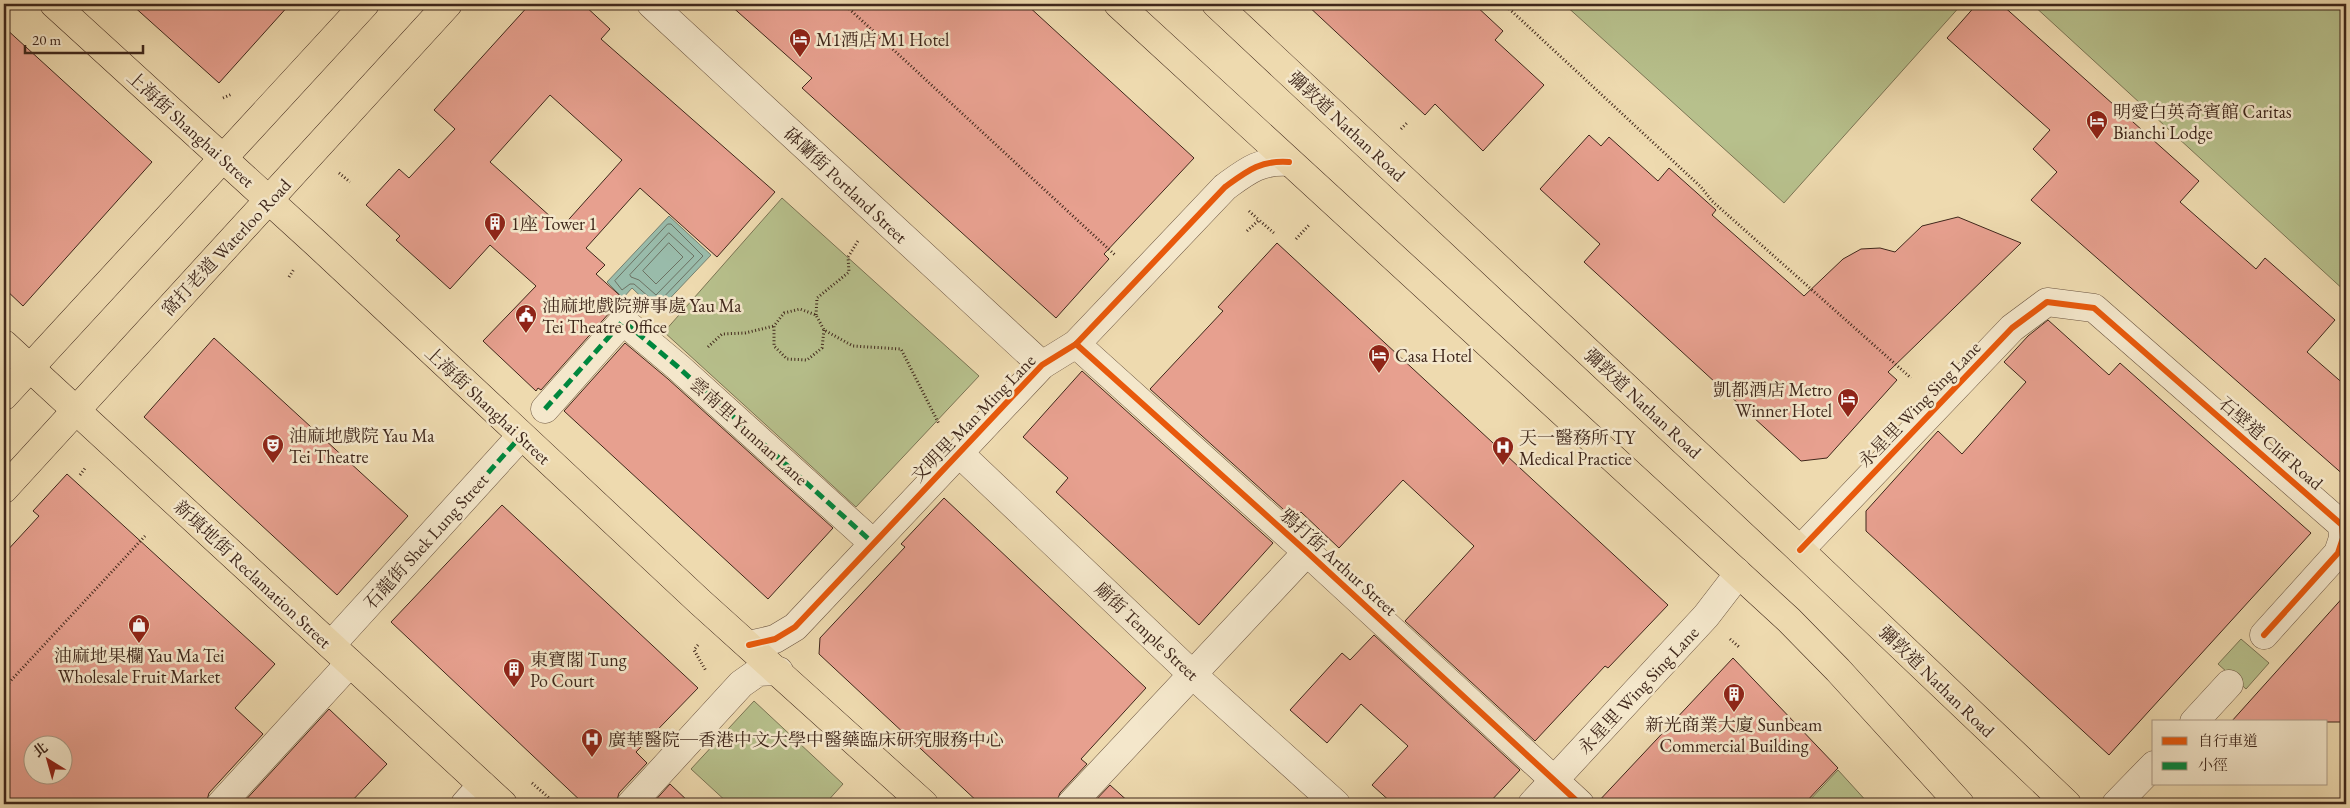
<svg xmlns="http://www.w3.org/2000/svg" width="2350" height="808" viewBox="0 0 2350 808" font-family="'EB Garamond','Noto Serif TC',serif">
	<rect width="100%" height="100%" fill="#eedaaf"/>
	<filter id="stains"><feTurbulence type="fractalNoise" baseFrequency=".004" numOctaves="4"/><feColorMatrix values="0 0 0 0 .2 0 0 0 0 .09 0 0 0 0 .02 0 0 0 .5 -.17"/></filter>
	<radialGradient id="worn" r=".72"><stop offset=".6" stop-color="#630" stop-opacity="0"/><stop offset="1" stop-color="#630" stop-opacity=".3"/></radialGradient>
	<g fill="#b7c08c" stroke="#7b7454">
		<path d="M1564,4H1962L1784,203Z"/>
		<path d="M2032,4H2346V292Z"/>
		<path d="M782,198L979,376L856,507L664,332Z"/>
		<path d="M2241,639L2269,663L2246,689L2218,664Z"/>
		<path d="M754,701L843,784L825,804H729L691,769Z"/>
		<path d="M1838,770L1869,804H1806Z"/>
	</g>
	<path fill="#9ba" stroke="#758071" d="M669,216L711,255L657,312L632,288L623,298L607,282Z"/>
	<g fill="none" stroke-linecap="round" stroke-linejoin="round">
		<g stroke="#6c7162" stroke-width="1">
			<path d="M668,224H671L703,256L657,304L634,284H630L622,290L615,281Z"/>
			<path d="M669,233L694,256L656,295L639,280L631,277L630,275Z"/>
			<path d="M669,243L683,257L656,284L643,271Z"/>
		</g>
	</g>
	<g fill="#e7a08f" stroke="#3f271b" fill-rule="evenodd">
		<path d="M131,4H290L219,83Z"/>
		<path d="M530,4H583L610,29L601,39L775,192L717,257L640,188L586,248L605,265L596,274L626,301L611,311L541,390L538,388L536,391L483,341L536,286L490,245L450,289L396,240L400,236L366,205L399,169L409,178L455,129L434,110ZM550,95L622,160L562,227L490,162Z"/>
		<path d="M729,4H1026L1194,158L1104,254L1109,259L1056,318L802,88L812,78Z"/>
		<path d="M1306,4H1474L1503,31L1495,40L1544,85L1483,151L1435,104L1425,115Z"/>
		<path d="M1977,4H2001L2199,181L2180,202L2256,269L2265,258L2335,320L2307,352L2346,386V477L2031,200L2057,172L2033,149L2050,130L1947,38Z"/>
		<path d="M4,27L152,162L23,306L4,288Z"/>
		<path d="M1589,135L1601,146L1609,137L1658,181L1669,168L1716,210L1712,215L1804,296L1843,259L1861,249L1880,248L1895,252L1922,226L1958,217L2021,243L1888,372L1897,380L1827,458L1801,461L1584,262L1600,244L1540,189Z"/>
		<path d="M1277,243L1668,605L1608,668L1605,666L1535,741L1405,621L1474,546L1403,480L1339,548L1301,512L1294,519L1150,389L1223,311L1218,307Z"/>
		<path d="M2048,320L2109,375L2120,363L2311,533L2109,755L1866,531V511L1938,431L1962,454L2026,382L2004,362L2028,336Z"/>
		<path d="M214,338L408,516L337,595L144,417Z"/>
		<path d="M625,343L668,379L833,528L768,599L564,411Z"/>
		<path d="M1082,371L1273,543L1199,625L1056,492L1068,478L1023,437Z"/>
		<path d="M67,474L275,664L235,708L263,734L209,793L206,804H4V554L39,516L33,511ZM32,746H62V776H32Z"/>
		<path d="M944,498L1146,688L1081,759L1087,764L1060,793L1056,804H980L819,654L820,638L905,547L901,544Z"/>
		<path d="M502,505L698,688L636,752L647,763L619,793L616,804H584L391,622Z"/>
		<path d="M2346,594V722H2231Z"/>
		<path d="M1374,635L1520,770L1488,804H1393L1372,785L1408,746L1361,704L1327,743L1290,710L1342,653L1350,660Z"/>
		<path d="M1733,658L1838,768L1804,804H1596Z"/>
		<path d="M329,709L387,764L349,804H242Z"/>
		<path d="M670,784L691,804H652Z"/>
		<path d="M1110,785L1131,804H1092Z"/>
	</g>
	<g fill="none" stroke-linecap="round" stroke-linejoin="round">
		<g stroke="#6b5440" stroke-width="29">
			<g id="minor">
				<path d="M651,4L1042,365"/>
				<path d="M1076,344L1307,552L1580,804"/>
				<path d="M545,409L623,321L678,367L873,543"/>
				<path d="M960,454L1193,675L1336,804"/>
				<path d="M1800,550L2012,328L2047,302L2094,308L2342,525L2343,538L2338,553L2264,635"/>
				<path d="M331,645L521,436"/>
				<path d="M749,645L775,639L795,627L1042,365L1076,344L1225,187C1247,171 1260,160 1289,162"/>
				<path d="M2194,722L2229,684"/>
				<path d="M221,804L350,663"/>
				<path d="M465,804L482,785"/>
				<path d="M631,804L741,684L758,672L779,671"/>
				<path d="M1071,804L1307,552"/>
				<path d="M1532,804L1706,616L1736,577L1737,572"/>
				<path d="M2116,804L2154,765"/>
			</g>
		</g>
		<g stroke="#3f271b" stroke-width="29">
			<g id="major">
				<path d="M54,4L317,244L700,602L924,804"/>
				<path d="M1118,4L1789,620L1838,670L1960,804"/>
				<path d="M1216,4L1800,550L2067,804"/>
				<path d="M4,344L503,804"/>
				<path d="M4,396L365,4"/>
				<path d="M4,489L448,4"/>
			</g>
		</g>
		<g stroke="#3f271b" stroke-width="3" stroke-dasharray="1 2.5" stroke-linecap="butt">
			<path d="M844,4L1115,255"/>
			<path d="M1504,4L1701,187L1712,201L1911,378"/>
			<path d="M223,98L232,94"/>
			<path d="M1401,129L1407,123"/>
			<path d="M339,173L350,182"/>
			<path d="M1249,211L1259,220"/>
			<path d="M1247,231L1259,220L1275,234"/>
			<path d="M1296,239L1309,225"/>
			<path d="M289,277L294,269"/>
			<path d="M816,315L817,298L849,272L848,257L858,241"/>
			<path d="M824,330L822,348L807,360L787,359L774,346V326L784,313L800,309L816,315L824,330L853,346L901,349L939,424"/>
			<path d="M708,347L722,334L745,333L774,326"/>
			<path d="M80,475L86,467"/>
			<path d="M1730,639L1739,647"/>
			<path d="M698,645L694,650L706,671"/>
			<path d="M4,688L145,536"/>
			<path d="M532,783L556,804"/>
		</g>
		<use href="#minor" stroke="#f4e7cb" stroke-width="28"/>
		<use href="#major" stroke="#eedaaf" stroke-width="28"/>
		<g stroke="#00873e" stroke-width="5" stroke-dasharray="10 5" stroke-linecap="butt">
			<path d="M545,409L623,321L678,367L873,543"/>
			<path d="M478,484L521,436"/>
		</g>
		<g stroke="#f4e7cb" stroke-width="9">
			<g id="cycleway">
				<path d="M1076,344L1307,552L1580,804"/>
				<path d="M1800,550L2012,328L2047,302L2094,308L2342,525L2343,538L2338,553L2264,635"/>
				<path d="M749,645L775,639L795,627L1042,365L1076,344L1225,187C1247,171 1260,160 1289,162"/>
			</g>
		</g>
		<use href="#cycleway" stroke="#e8590c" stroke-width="6"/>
	</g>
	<defs>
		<g id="hotel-pin" transform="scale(1.125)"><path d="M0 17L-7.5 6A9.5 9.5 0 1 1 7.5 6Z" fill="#8f2418" stroke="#f4e7cb"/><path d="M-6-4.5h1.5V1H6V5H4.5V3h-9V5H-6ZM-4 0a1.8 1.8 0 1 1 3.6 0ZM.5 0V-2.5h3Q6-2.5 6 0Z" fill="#fff"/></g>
		<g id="building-pin" transform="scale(1.125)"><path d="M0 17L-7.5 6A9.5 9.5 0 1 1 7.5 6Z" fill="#8f2418" stroke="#f4e7cb"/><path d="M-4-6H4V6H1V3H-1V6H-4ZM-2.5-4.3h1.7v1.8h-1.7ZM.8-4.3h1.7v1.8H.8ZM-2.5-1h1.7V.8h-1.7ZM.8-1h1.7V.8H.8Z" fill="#fff"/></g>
		<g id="civic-pin" transform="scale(1.125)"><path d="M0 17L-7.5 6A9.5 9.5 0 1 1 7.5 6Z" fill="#8f2418" stroke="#f4e7cb"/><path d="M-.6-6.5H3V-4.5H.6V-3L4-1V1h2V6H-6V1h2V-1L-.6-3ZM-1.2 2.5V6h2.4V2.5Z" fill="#fff"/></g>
		<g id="theatre-pin" transform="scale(1.125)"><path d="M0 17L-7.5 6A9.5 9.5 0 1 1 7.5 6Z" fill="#8f2418" stroke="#f4e7cb"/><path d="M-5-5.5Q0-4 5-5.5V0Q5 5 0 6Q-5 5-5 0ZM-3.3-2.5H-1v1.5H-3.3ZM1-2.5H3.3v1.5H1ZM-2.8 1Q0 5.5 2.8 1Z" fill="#fff"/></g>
		<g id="hospital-pin" transform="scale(1.125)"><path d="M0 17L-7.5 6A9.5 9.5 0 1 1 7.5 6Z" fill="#8f2418" stroke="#f4e7cb"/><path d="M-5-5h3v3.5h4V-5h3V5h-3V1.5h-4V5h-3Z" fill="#fff"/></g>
		<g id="shop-pin" transform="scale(1.125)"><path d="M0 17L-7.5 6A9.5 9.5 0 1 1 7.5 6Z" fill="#8f2418" stroke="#f4e7cb"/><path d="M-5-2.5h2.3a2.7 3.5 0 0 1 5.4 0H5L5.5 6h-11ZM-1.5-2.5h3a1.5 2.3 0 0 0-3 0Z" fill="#fff"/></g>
	</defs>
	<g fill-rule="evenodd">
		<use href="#hotel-pin" x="800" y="39"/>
		<use href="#hotel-pin" x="2097" y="121"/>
		<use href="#building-pin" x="495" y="223"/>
		<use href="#civic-pin" x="526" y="315"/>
		<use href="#hotel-pin" x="1379" y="355"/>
		<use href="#hotel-pin" x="1848" y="399"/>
		<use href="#theatre-pin" x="273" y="445"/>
		<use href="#hospital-pin" x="1503" y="447"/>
		<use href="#shop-pin" x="139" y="625"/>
		<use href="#building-pin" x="514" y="669"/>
		<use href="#building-pin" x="1734" y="694"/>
		<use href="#hospital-pin" x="592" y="739"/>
	</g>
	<g text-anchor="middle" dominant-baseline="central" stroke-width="5" stroke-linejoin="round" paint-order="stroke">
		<g font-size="18" fill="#3f271b" stroke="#f4e7cb" text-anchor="start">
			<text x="816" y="39">M1酒店 M1 Hotel</text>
			<text x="2113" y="111">明愛白英奇賓館 Caritas<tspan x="2113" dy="21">Bianchi Lodge</tspan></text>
			<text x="511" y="223">1座 Tower 1</text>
			<text x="542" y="305">油麻地戲院辦事處 Yau Ma<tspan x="542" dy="21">Tei Theatre Office</tspan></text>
			<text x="1395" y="355">Casa Hotel</text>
			<text x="1832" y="389" text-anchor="end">凱都酒店 Metro<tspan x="1832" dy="21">Winner Hotel</tspan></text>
			<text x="289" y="435">油麻地戲院 Yau Ma<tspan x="289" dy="21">Tei Theatre</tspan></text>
			<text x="1519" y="437">天一醫務所 TY<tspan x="1519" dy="21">Medical Practice</tspan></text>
			<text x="139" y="655" text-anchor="middle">油麻地果欄 Yau Ma Tei<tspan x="139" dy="21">Wholesale Fruit Market</tspan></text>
			<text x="530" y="659">東寶閣 Tung<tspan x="530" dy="21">Po Court</tspan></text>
			<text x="1734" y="724" text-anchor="middle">新光商業大廈 Sunbeam<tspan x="1734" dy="21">Commercial Building</tspan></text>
			<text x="608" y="739">廣華醫院─香港中文大學中醫藥臨床研究服務中心</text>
		</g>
		<g font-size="18" fill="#3f271b" stroke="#f4e7cb">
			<text transform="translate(1347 126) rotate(43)">彌敦道 Nathan Road</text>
			<text transform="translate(191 129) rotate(42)">上海街 Shanghai Street</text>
			<text transform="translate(846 185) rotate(43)">砵蘭街 Portland Street</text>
			<text transform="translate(226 247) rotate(-47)">窩打老道 Waterloo Road</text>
			<text transform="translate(1643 403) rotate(43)">彌敦道 Nathan Road</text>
			<text transform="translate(1919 404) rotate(-46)">永星里 Wing Sing Lane</text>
			<text transform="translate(488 405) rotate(43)">上海街 Shanghai Street</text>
			<text transform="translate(973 418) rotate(-46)">文明里 Man Ming Lane</text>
			<text transform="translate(749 431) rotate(42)">雲南里 Yunnan Lane</text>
			<text transform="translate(2271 443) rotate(41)">石壁道 Cliff Road</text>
			<text transform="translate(426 541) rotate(-48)">石龍街 Shek Lung Street</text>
			<text transform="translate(1339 562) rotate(42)">鴉打街 Arthur Street</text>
			<text transform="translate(253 574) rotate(43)">新填地街 Reclamation Street</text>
			<text transform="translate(1147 631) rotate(43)">廟街 Temple Street</text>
			<text transform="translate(1937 681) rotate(44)">彌敦道 Nathan Road</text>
			<text transform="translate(1638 690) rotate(-47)">永星里 Wing Sing Lane</text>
		</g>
	</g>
	<rect width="2350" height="808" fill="none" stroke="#eedaaf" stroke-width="20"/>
	<rect x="5" y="5" width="2340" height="798" fill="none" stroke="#3f271b" stroke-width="2.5"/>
	<rect x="10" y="10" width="2330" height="788" fill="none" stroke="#3f271b"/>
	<rect x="2152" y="720" width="175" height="65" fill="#f4e7cb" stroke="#ac9a85"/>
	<rect x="2162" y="737" width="25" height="8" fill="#e8590c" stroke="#ac9a85"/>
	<text x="2198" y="746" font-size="15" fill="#3f271b">自行車道</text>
	<rect x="2162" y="762" width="25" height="8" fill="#00873e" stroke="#ac9a85"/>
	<text x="2198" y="770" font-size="15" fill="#3f271b">小徑</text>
	<g transform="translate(48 760) rotate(323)"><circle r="24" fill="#f4e7cb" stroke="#ac9a85"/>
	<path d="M0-4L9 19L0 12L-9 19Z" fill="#8f2418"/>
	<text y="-8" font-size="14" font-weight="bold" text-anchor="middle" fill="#3f271b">北</text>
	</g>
	<path d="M25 45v8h118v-8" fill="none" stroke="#3f271b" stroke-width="2.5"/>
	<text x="32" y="45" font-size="15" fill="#3f271b" stroke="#f4e7cb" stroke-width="4" paint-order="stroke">20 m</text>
	<rect width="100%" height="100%" filter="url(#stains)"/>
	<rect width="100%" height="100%" fill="url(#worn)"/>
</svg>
